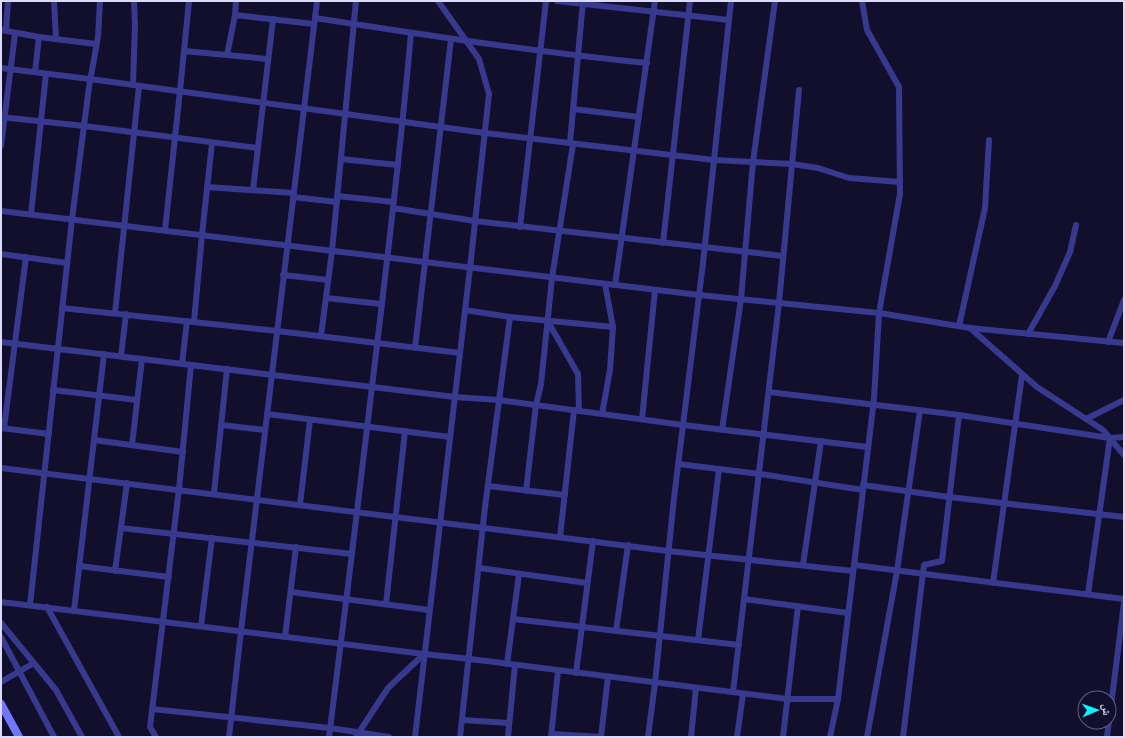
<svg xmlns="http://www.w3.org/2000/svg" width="1125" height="738" viewBox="0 0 1125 738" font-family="'Fira Sans','Noto Naskh Arabic',sans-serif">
	<rect width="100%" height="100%" fill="#120f2c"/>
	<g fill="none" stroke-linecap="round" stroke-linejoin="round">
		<g stroke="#37398e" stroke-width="6">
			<path d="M54,1L56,38"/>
			<path d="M557,1L729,20"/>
			<path d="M235,15L314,24"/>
			<path d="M315,18C425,35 536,52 647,63"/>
			<path d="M1,30L39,37L96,44"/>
			<path d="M6,30L8,1"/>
			<path d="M184,51L268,59"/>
			<path d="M227,55L235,15L236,1"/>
			<path d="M1,68L90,79L485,133L714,160L792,164L818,168L849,178L900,182"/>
			<path d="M35,72L39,37"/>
			<path d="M133,85L135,25L134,1"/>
			<path d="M573,109L639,117"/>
			<path d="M1,117L84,126L258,148"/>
			<path d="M570,143L583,1"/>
			<path d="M1,146L15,34"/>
			<path d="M341,159L398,165"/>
			<path d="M207,187L294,193"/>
			<path d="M253,190L273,19"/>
			<path d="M337,196L394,202"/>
			<path d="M293,197L337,202"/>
			<path d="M393,208L475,221L783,256"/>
			<path d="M1,211L699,295L879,313L970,328L1037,387L1103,430L1124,455"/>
			<path d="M31,214L46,74"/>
			<path d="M520,227L546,1"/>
			<path d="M165,230L180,91L189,1"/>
			<path d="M663,243L690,1"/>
			<path d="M1,254L67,263"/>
			<path d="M283,275L328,280"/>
			<path d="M615,285L655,1"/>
			<path d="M326,298L382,304"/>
			<path d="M62,308L277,331L460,353"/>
			<path d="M465,310L510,317L613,327"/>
			<path d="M115,313L139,86"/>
			<path d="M547,320L578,374L579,411"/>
			<path d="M194,322L202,235L212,143"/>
			<path d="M959,326L985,208L989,140"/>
			<path d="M970,328L1124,343"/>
			<path d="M1028,334L1055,286L1070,252L1076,225"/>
			<path d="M321,336L332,251L356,1"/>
			<path d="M1,342L455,397L499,400L683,425L868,447"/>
			<path d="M1108,342L1124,300"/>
			<path d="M415,348L451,39"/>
			<path d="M121,356L126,314"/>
			<path d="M182,364L187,321"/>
			<path d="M53,390L137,400"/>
			<path d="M769,392L959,415L1110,438L1124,437"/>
			<path d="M267,414L450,437"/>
			<path d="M602,414L610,370L613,327L605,284"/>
			<path d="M642,419L655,290"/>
			<path d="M1086,419L1124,400"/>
			<path d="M221,425L265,430"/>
			<path d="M1,428L49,434"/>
			<path d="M4,428L26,257"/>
			<path d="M722,430L741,299L753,162L775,1"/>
			<path d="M94,440L183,452"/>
			<path d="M132,445L142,359"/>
			<path d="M678,464L760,474L863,490"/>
			<path d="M1,468L668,551L853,571"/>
			<path d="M863,485L949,497L1124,517"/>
			<path d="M488,486L565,495"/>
			<path d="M526,491L536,405L541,384L552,278L573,144"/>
			<path d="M214,493L227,369"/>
			<path d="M300,504L310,420"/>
			<path d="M121,528L352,554"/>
			<path d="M560,537L574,410"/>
			<path d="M803,565L821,441"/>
			<path d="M854,565L1124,599"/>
			<path d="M79,566L169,577"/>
			<path d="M479,568L587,583"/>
			<path d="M115,571L127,483"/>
			<path d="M993,583L1022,375"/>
			<path d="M291,592L429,610"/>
			<path d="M1088,594L1110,438"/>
			<path d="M744,599L848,613"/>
			<path d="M1,602L424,654L470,659L787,699H838"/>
			<path d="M386,604L405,431"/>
			<path d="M30,605L72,219L89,87L98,37L100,1"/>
			<path d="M47,607L119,737"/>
			<path d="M74,611L104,354"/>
			<path d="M513,619L739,645"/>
			<path d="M1,623L56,690L82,737"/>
			<path d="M201,626L212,538"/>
			<path d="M616,631L628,545"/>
			<path d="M1,637L54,737"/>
			<path d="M285,637L296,547"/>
			<path d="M698,640L719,469"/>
			<path d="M507,664L519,574"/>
			<path d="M576,673L593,541"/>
			<path d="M1,682L34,663"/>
			<path d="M733,692L779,303L799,90"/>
			<path d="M152,709L330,728L389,737"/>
			<path d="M462,720L509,723"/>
			<path d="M552,734L601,737"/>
			<path d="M156,737L150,727L179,489L191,365"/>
			<path d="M229,737L241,631L317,1"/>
			<path d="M329,737C343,629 356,520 369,412C384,286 400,159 411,33"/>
			<path d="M356,737L388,688L424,654"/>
			<path d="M415,737L470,268L489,94L479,59L438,1"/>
			<path d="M460,737L485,507L510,317"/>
			<path d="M508,737L515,665"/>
			<path d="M551,737L558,671"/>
			<path d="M601,737L608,677"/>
			<path d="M648,737L655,683L674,498L703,263L731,1"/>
			<path d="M691,737L696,688"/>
			<path d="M737,737L743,694"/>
			<path d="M783,737L798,606"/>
			<path d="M830,737L838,699L874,399L879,313L900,194L899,87L867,30L862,1"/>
			<path d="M867,737L897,571L920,410"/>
			<path d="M903,737L924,565L942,561L959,415"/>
			<path d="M1107,737L1124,603"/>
		</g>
		<path stroke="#7176ff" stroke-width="8" d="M1,704L19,737"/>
	</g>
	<rect width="1125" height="738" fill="none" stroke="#dcdaff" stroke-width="4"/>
	<g transform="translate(1097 710) rotate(88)"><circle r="19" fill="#120f2c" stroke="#636080"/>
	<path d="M0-3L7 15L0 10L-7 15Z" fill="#06f5ff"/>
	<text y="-6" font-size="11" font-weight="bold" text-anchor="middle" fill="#dcdaff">ش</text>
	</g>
</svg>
